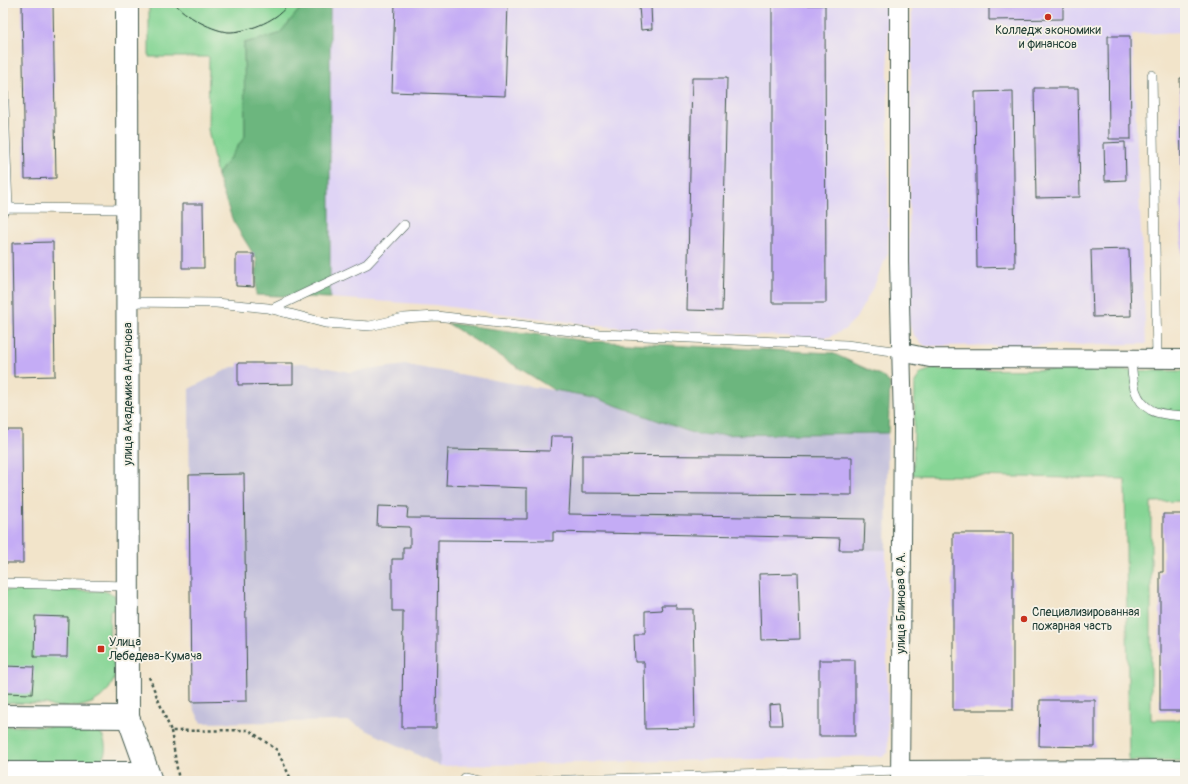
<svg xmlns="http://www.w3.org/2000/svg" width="1188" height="784" viewBox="0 0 1188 784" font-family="Pangolin,sans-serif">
	<rect width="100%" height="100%" fill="#f7f3e8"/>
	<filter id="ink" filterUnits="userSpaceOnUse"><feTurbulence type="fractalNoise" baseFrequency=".025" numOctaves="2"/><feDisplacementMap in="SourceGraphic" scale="8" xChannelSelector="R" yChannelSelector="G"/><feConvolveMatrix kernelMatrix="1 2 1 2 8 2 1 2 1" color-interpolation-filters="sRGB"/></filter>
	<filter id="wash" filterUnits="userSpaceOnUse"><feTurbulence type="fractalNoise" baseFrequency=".012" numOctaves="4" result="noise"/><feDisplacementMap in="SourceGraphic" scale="16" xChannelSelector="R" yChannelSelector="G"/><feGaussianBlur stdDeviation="0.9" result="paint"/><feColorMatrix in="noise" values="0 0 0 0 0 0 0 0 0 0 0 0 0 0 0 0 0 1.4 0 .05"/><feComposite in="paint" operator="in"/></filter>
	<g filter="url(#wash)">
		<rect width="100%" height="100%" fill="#f2e4ca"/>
		<g fill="#dfd4f5">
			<path d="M330,3H888V253L874,286L856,318L844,330L829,337L817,338L601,326L435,305L330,298Z"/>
			<path d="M912,3H1185V37L1184,32L1132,34L1146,344L925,346L914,336L908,322Z"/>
			<path d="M553,532L840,538L839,550H886L888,752L883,756L440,766L438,540H553Z"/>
		</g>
		<path fill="#c3c0db" d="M302,363L350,372L406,365L593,397L698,435L888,433L886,550H839L840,538L554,532L553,541L438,540L440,766L348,721L201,723L191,702L189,389L232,367Z"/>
		<g fill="#86d595" stroke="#528964">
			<path d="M149,3H300L299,10L279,34L244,43L245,136L217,176L208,129L209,57H149Z"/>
			<path d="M933,369L1185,371V501L1151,502V720H1185V761H1129L1125,479L913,475L915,382L921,373Z"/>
			<path d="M3,590L104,591L115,595L116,609L110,611L109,659L116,665L115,678L109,689L101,697L92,703L82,706L53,707L46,704L3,703Z"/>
			<path d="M3,726L95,727C104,733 111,753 99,761C97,762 92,762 90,763H3Z"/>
		</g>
		<g fill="#6cb67e" stroke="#467a59">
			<path d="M300,3H330V298L256,295L257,260L233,221L217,176L245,136L244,43L279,34L299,10Z"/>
			<path d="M447,323L587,341L832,353L882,376L890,383L888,433L698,435L593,397L554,390Z"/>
		</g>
		<g id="blocks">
			<g fill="#c4acf5">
				<path d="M22,3H53L56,178L25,179Z"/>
				<path d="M395,3H508L505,96L392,92Z"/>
				<path d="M989,3H1063V19L989,20Z"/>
				<path d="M772,5H825L826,303H772Z"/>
				<path d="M651,6L652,29L641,30L639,7Z"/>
				<path d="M1108,36H1130L1131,139H1109Z"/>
				<path d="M692,78H727L722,311L687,310Z"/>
				<path d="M1180,78H1185V277H1182Z"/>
				<path d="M1034,88H1078L1080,197L1036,198Z"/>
				<path d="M1013,91L1015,267L977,268L975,92Z"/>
				<path d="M1125,142L1126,180L1105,181L1104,143Z"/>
				<path d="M182,204H203L204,268H182Z"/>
				<path d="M53,242L55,376L14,377L12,243Z"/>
				<path d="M1129,249L1131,316L1093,317L1091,250Z"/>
				<path d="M236,254H254V287L236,286Z"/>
				<path d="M238,363H293V384L238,385Z"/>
				<path d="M3,430H22L23,563H3Z"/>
				<path d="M551,436H573L569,514L865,519L864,550H839L840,538L553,532V541L438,540L436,728H402L403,611H392V559H403V547H410V527L377,526L378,506L408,507L407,518L527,519V488L446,485L448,449L550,451Z"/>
				<path d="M582,455L852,457V495L582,493Z"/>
				<path d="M244,474L247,701L191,702L189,475Z"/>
				<path d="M1163,514H1185V711H1160V572H1163Z"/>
				<rect x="953" y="533" width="60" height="177"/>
				<path d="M798,573L800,639L761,640L759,574Z"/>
				<path d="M661,605H676V609H693L695,728L645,729L644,662H635L634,634H645V611L662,610Z"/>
				<path d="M35,616L68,617L67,657H34Z"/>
				<rect x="819" y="660" width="36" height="76"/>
				<path d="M3,666L34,667L32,694L3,693Z"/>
				<path d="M1040,700H1095V747L1039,746Z"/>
				<path d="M780,704L782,725H770L769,705Z"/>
			</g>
		</g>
	</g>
	<g filter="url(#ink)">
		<use href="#blocks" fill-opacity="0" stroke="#3f564a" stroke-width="1"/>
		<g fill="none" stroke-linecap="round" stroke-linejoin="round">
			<g stroke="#3f564a" stroke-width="10">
				<g id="lane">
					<path d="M1152,75L1157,359"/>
					<path d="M3,79L8,208"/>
					<path d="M3,212L8,208L127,209"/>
					<path d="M128,302L216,303L268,308L325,323L370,326L404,318L436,316L599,334L846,345L901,352"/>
					<path d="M272,309L367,264L404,225"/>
					<path d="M1131,359C1133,379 1132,399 1151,410C1159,415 1175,415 1185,416"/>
					<path d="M3,583L128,586"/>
					<path d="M464,778L478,781"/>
					<path d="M538,781L900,770"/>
				</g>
			</g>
			<g stroke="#3f564a" stroke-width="20">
				<g id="street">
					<path d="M899,3V262L903,424L900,781"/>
					<path d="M901,352L930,358L1185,359"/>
					<path d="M900,770L1185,769"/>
				</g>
			</g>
			<g stroke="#3f564a" stroke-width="24">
				<g id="secondary">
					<path d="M127,3L128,717L151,781"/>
					<path d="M3,716L128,717"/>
					<path d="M3,773H147"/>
				</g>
			</g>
			<g stroke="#3f564a" stroke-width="2.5" stroke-dasharray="3 3" stroke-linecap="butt">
				<path d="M149,677L171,731L249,730L277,750L290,777"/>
				<path d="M171,731L179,781"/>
			</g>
			<use href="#lane" stroke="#fff" stroke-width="9"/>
			<use href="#street" stroke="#fff" stroke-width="18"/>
			<use href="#secondary" stroke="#fff" stroke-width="22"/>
			<path stroke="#1f3d34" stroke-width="1" d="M175,3C182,15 216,33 231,32C250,31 279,20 289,3"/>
		</g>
	</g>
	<g fill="#c8321e" stroke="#f7f3e8" stroke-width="1.5">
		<circle cx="1048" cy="17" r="4"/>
		<circle cx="1024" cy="619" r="4"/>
		<rect x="97" y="645" width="8" height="8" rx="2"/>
	</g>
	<g text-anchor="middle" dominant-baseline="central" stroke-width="3.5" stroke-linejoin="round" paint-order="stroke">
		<g font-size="12" fill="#1f3d34" stroke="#f7f3e8" text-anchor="start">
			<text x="1048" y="30" text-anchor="middle">Колледж экономики<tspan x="1048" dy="14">и финансов</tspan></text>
			<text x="1032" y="612">Специализированная<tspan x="1032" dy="14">пожарная часть</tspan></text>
			<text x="109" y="642">Улица<tspan x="109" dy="14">Лебедева-Кумача</tspan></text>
		</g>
		<g font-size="12" fill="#1f3d34" stroke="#f7f3e8">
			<text transform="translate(128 394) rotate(-90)">улица Академика Антонова</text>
			<text transform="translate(901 603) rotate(-90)">улица Блинова Ф. А.</text>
		</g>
	</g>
	<rect width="1188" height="784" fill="none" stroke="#f7f3e8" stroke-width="16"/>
</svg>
